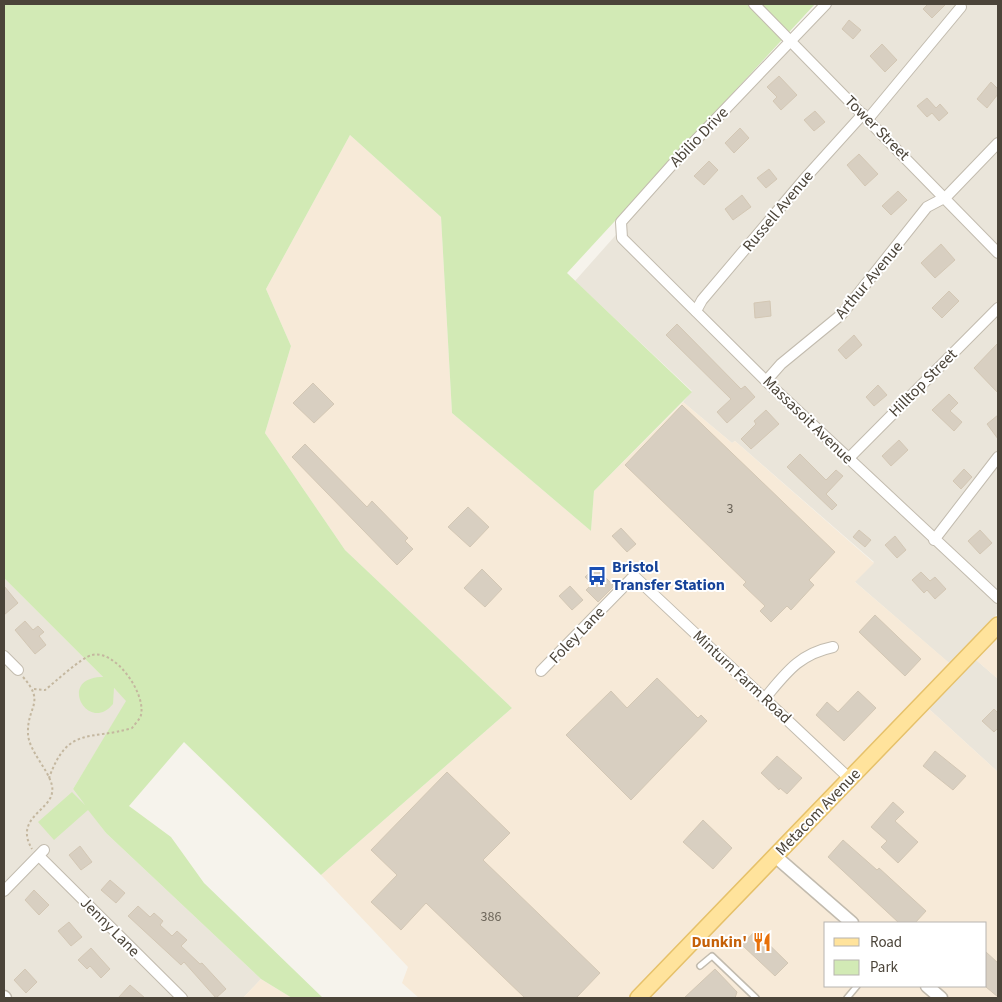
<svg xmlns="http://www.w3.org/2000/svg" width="1002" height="1002" viewBox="0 0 1002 1002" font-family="'Source Sans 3',sans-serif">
	<rect width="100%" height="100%" fill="#f6f3ec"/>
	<g fill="#eae5da">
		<path d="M821,4H998V613L950,664L854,581L874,562L735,441L732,443L683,402L692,391L575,281Z"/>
		<path d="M4,578L127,701L73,789L106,833L261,979L243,998H4Z"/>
		<path d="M976,660L998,679V772L928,708Z"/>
	</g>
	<g fill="#f7ead8" fill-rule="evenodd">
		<path d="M350,135L441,217L452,413L591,531L594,491L683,402L732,443L735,441L874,563L855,582L961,673L928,708L998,772V998H419L402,983L408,967L321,875L512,708L345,550L265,433L291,346L266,289ZM826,923H986V986H826Z"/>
		<path d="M998,636V679L976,660Z"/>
		<path d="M261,979L292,998H243Z"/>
	</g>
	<path fill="#d2eab5" d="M4,4H815L567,273L692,392L594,491L591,531L452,413L441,217L350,135L266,289L291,346L265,433L345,550L512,708L321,875L184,742L129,806L171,837L204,883L323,998H292L261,979L106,833L88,810L54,840L38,822L72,792L85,805L73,789L126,701L114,688L113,704C88,735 56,677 103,677L4,578Z"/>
	<g fill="#d8cfc1" stroke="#d3c7b4">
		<path d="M928,4H946L932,18L923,9Z"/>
		<path d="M849,20L861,30L853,39L842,29Z"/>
		<path d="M882,44L897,60L885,72L870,56Z"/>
		<path d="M779,76L797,95L781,110L773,101L777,97L767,87Z"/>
		<path d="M991,82L998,89V94L987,108L977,99Z"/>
		<path d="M927,98L936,108L940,104L948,113L939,121L932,113L927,117L917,106Z"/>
		<path d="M815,111L825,122L814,131L804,120Z"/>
		<path d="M740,128L749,138L734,153L725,143Z"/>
		<path d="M859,154L878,174L865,186L847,165Z"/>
		<path d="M709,161L718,170L704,185L694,176Z"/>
		<path d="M769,169L777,179L766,188L757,178Z"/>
		<path d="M898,191L907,200L891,215L882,206Z"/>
		<path d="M742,195L751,207L733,220L725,209Z"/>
		<path d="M941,244L955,260L935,278L921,263Z"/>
		<path d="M949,291L959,301L942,318L932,308Z"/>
		<path d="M770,301L771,316L755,318L754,303Z"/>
		<path d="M677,324L741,389L745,386L755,397L727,423L717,412L731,399L666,335Z"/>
		<path d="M854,335L862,345L846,359L838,350Z"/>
		<path d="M998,343V393L974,368Z"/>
		<path d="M313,383L334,404L314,423L293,403Z"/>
		<path d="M878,385L887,395L874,406L866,397Z"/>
		<path d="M949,394L958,403L950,411L962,422L954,431L932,410Z"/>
		<path d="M682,405L835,552L809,580L814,585L791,610L787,606L771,622L760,611L765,606L743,585L746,582L625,465Z"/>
		<path d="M766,410L779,424L751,449L741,439L756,424L754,421Z"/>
		<path d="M998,415V439L987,424Z"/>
		<path d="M899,440L908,450L891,466L882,456Z"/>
		<path d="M305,444L367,507L372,501L408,538L405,541L413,549L397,565L292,457Z"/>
		<path d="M800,454L826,480L836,470L843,476L826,494L837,505L832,510L787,467Z"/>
		<path d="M964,469L972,477L961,489L953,481Z"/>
		<path d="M468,507L489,527L470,547L448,527Z"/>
		<path d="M621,528L636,544L627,552L612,536Z"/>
		<path d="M859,530L871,540L865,547L853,537Z"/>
		<path d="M980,530L992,543L980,554L968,541Z"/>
		<path d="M895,536L906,550L897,558L885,545Z"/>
		<path d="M595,567L614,586L598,602L586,590L592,584L585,577Z"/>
		<path d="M482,569L502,589L485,607L464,588Z"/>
		<path d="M921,572L930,581L935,577L946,589L935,599L927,590L924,593L912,580Z"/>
		<path d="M4,586L18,603L4,615Z"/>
		<path d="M570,586L583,600L572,610L559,596Z"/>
		<path d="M875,615L921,659L905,676L859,632Z"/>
		<path d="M25,621L33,630L38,626L44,632L39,636L46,645L35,654L15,630Z"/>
		<path d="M657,678L698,718L701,715L707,721L631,800L566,735L611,691L627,708Z"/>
		<path d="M858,691L876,708L844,741L816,715L827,702L838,712Z"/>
		<path d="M994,709L998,713V728L994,732L982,721Z"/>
		<path d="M935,751L966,776L953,790L923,766Z"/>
		<path d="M777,756L802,778L787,794L780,788L779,790L761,773Z"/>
		<path d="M447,772L510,833L483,860L600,973L576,998H525L426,903L401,930L371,902L397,875L371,850Z"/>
		<path d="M893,802L904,812L895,821L918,842L898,863L881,847L887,841L871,827Z"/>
		<path d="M703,820L732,848L713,869L683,842Z"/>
		<path d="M843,840L877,870L879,868L926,911L915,923H899L828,857Z"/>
		<path d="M80,846L92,862L81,870L69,855Z"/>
		<path d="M110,880L125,893L116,903L101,890Z"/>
		<path d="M34,890L49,905L39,915L25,900Z"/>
		<path d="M138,906L150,917L154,913L163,921L160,925L172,936L177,931L187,940L181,946L200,964L202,963L226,989L216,998L184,962L181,965L128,916Z"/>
		<path d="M69,922L82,937L71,946L58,931Z"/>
		<path d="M755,931L788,963L775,976L742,945Z"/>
		<path d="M91,948L110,969L101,978L90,966L87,969L78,960Z"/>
		<path d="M986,952L998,963V997L986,987Z"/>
		<path d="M25,969L37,982L26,993L14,980Z"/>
		<path d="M715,969L737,992L735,998H684Z"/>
		<path d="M130,985L145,998H118Z"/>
	</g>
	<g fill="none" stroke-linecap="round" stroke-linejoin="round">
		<g stroke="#c2bbae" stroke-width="8">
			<g id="service">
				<path d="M700,966L712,956L756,998"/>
				<path d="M847,998L857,986"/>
			</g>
		</g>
		<g stroke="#c2bbae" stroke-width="12">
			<g id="minor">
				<path d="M754,4L998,253"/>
				<path d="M826,4L671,166L621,222L622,238L766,381L998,598"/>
				<path d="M868,119L961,7"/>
				<path d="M696,311L702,300L807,176L863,114"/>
				<path d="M766,381L781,364L842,314L927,207L946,197L998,143"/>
				<path d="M848,459L998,308"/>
				<path d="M934,540L998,457"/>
				<path d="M4,656L18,670"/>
				<path d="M541,671L634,576L850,779"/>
				<path d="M765,698C786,673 799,654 833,647"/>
				<path d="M39,856L182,998"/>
				<path d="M4,891L44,850"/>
			</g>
		</g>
		<g stroke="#c2bbae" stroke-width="15">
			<g id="tertiary">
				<path d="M775,856L852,923"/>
				<path d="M927,986L941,998"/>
				<path d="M4,997L5,998"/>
			</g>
		</g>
		<g stroke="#e6c16a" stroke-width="18">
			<path id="primary" d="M638,998L998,625"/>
		</g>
		<g stroke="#c4b79f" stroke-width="2" stroke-dasharray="2.5 2.5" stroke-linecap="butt">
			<path d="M23,677C46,703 27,706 28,733C28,753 56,776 52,793C49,811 14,819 32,849"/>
			<path d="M34,689L45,690C55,682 82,657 92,655C115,649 146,693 141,715C140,719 135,724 132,728C90,741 68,725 49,778"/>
		</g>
		<use href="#service" stroke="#fff" stroke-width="5"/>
		<use href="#minor" stroke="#fff" stroke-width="10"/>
		<use href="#tertiary" stroke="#fff" stroke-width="12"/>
		<use href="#primary" stroke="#ffe39c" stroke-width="15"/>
	</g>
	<defs>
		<g id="bus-bare" transform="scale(1.5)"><path d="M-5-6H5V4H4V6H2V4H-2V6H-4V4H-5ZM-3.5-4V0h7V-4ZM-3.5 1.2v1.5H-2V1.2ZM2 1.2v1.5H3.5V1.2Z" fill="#1a4fb4" stroke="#fff" stroke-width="2.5" paint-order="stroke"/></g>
		<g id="restaurant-bare" transform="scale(1.5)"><path d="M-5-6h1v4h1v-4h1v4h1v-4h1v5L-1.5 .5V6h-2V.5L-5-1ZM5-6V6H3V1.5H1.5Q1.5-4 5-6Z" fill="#e8710a" stroke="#fff" stroke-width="2.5" paint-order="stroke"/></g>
	</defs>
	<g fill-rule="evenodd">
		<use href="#bus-bare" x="597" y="576"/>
		<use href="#restaurant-bare" x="762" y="942"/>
	</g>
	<g text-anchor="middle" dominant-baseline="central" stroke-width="4" stroke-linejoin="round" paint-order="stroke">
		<g font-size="14" fill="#6e675b">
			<text x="730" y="509">3</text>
			<text x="491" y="917">386</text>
		</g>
		<g font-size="16" fill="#4b4439" stroke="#fff">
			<text transform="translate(877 128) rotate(45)">Tower Street</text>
			<text transform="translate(699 137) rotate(-46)">Abilio Drive</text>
			<text transform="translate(778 211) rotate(-50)">Russell Avenue</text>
			<text transform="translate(869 280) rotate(-50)">Arthur Avenue</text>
			<text transform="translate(923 383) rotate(-45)">Hilltop Street</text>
			<text transform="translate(808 420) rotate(44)">Massasoit Avenue</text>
			<text transform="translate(577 635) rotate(-46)">Foley Lane</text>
			<text transform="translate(742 677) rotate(43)">Minturn Farm Road</text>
			<text transform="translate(818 812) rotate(-46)">Metacom Avenue</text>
			<text transform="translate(110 927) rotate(45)">Jenny Lane</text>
		</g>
		<g font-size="16" font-weight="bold" fill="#164399" stroke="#fff" text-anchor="start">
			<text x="612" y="567">Bristol<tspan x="612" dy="18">Transfer Station</tspan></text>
		</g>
		<g font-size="16" font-weight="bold" fill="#c56008" stroke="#fff" text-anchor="end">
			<text x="747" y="942">Dunkin'</text>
		</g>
	</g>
	<rect width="1002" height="1002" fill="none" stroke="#4b4439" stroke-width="10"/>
	<rect x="824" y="922" width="162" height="65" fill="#ffffff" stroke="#b7b4b0"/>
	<rect x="834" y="938" width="25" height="8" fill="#ffe39c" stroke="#b7b4b0"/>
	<text x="870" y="947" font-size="15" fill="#4b4439">Road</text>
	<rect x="834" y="960" width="25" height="15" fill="#d2eab5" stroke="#b7b4b0"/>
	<text x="870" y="972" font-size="15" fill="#4b4439">Park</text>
</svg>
